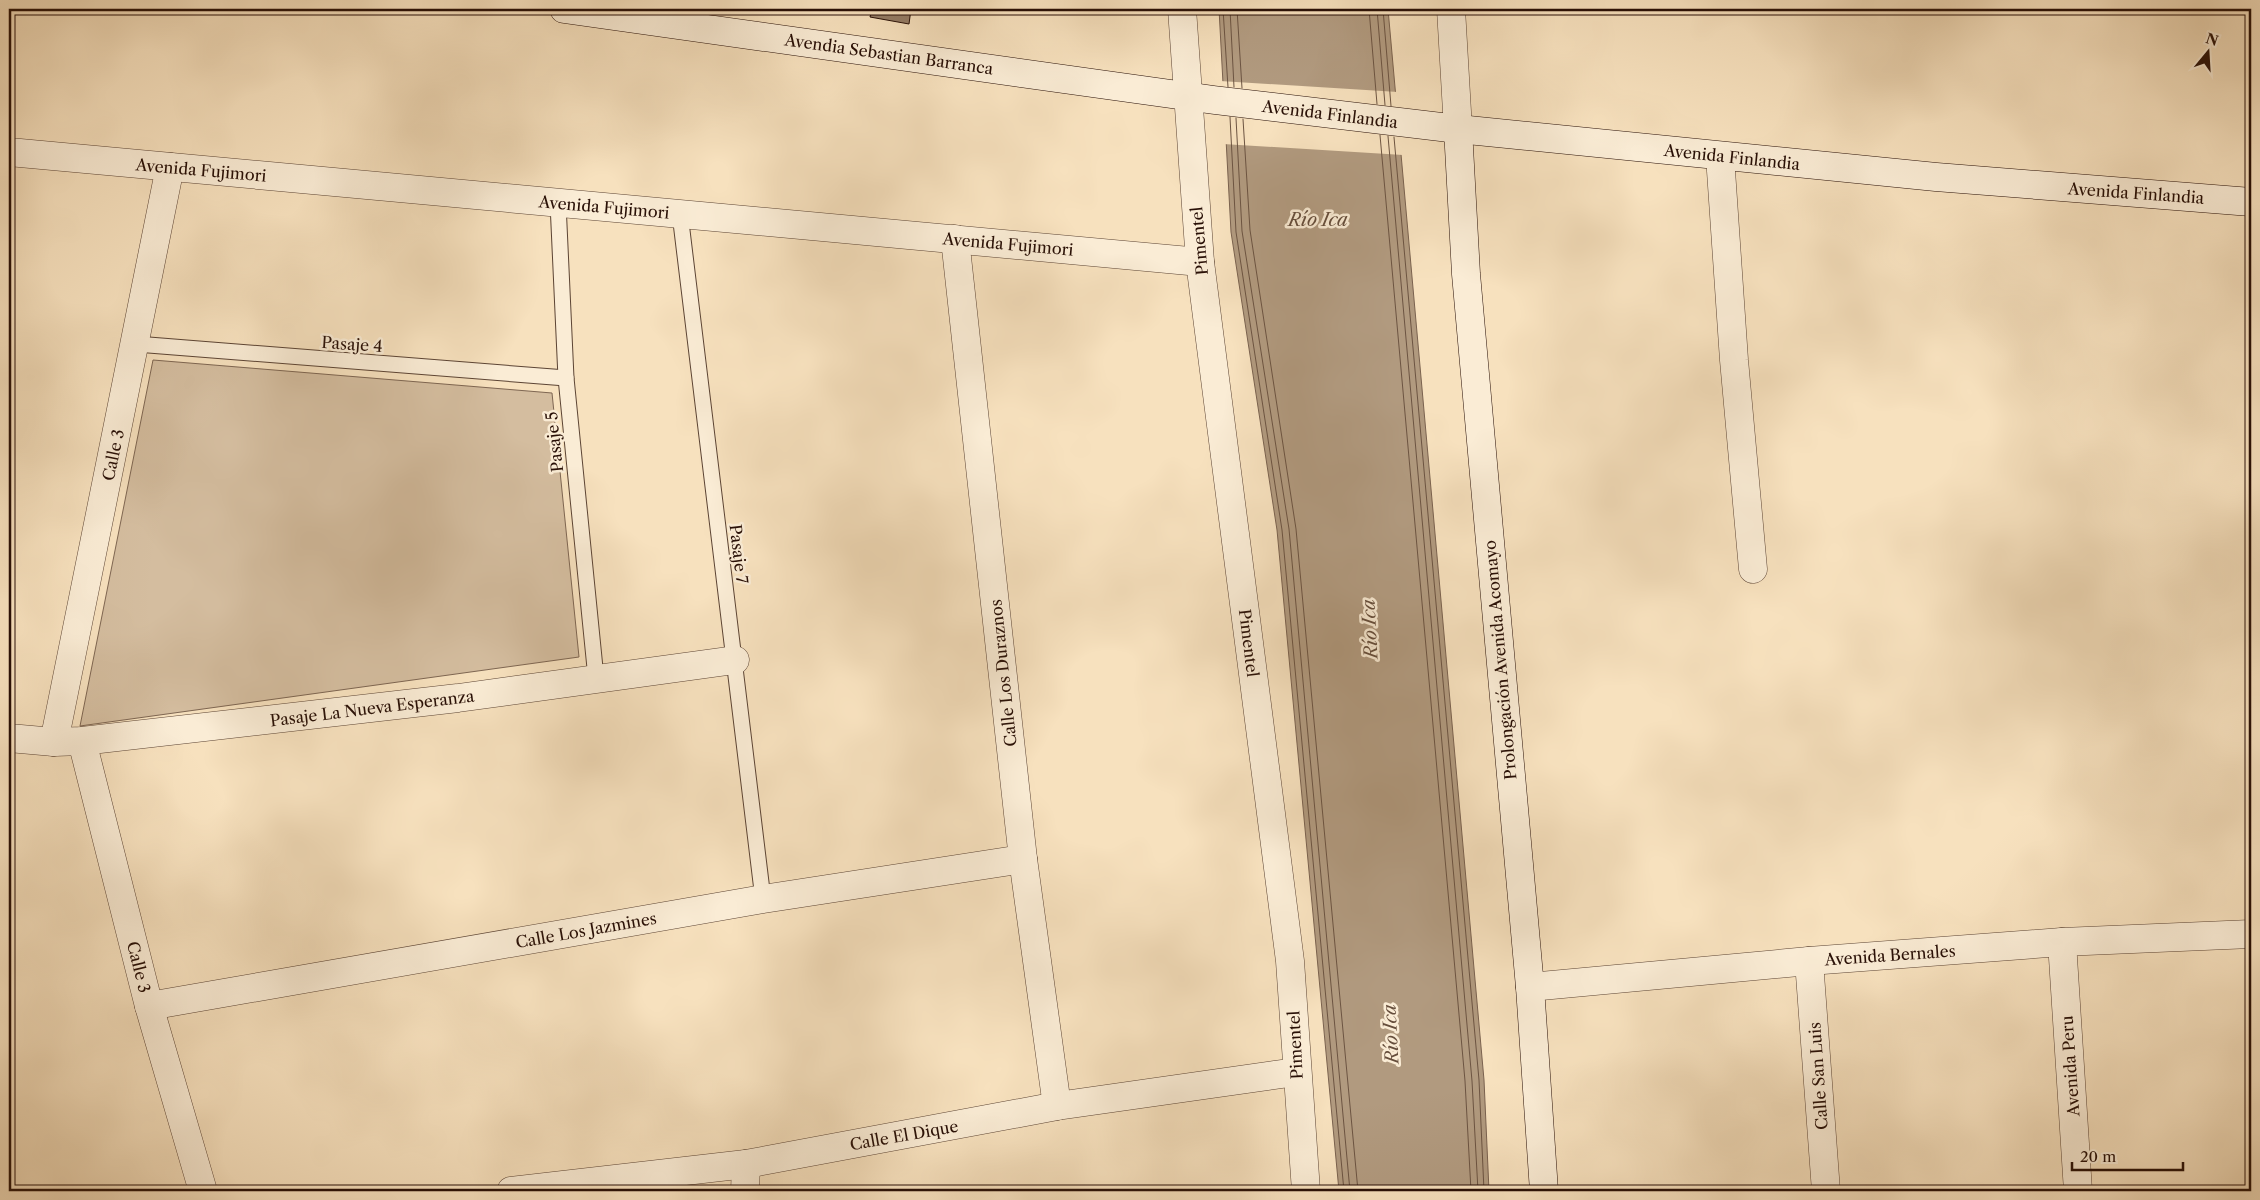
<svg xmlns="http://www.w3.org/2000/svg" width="2260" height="1200" viewBox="0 0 2260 1200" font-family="'Libre Caslon Text',serif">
	<rect width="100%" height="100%" fill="#f7e1be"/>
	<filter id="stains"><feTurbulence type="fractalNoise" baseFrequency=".004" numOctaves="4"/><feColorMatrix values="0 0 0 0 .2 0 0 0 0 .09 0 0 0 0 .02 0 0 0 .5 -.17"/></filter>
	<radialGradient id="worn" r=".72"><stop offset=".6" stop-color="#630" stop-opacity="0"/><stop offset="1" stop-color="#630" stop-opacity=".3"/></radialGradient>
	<path fill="#d4bd9f" stroke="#7e6652" d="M153,360L552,393L579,657L80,726Z"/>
	<path fill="#b19a7f" stroke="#7a624f" d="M1219,9H1388L1484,1080L1489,1191H1339L1277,530L1231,232Z"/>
	<path fill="#f7e1be" d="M1220,81L1398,92L1403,155L1223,144Z"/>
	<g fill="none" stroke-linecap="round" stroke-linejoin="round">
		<g stroke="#6c5442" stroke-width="1">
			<path d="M1223,9L1228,87"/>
			<path d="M1230,9L1234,87"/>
			<path d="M1237,9L1242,88"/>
			<path d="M1369,9L1377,104"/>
			<path d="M1377,9L1385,105"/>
			<path d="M1383,9L1391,106"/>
			<path d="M1230,117L1236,232L1282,530L1344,1191"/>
			<path d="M1236,118L1242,231L1289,529L1350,1191"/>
			<path d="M1243,119L1250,230L1296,529L1358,1191"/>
			<path d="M1380,135L1465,1081L1471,1191"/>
			<path d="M1388,136L1472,1081L1478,1191"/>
			<path d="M1394,137L1479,1080L1484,1191"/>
		</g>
	</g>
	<path fill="#947c66" stroke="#280f06" d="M872,9H911L909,24L870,17Z"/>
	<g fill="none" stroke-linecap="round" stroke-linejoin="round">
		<g stroke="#5c4434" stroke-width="17">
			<g id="lane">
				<path d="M558,203L566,378L596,678"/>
				<path d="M680,214L763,899"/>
				<path d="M136,344L566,378"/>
			</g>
		</g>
		<g stroke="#5c4434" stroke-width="29">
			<g id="street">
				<path d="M1182,9L1200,262L1290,961L1306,1191"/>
				<path d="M1451,9L1458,129"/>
				<path d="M9,152L1200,262"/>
				<path d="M1720,156L1734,360L1753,569"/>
				<path d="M955,239L1023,859L1057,1106"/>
				<path d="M9,738L54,742L82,741L458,698L735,660"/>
				<path d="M82,741L149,1006L203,1191"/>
				<path d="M54,742L170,167"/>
				<path d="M2062,942L2078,1191"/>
				<path d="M1809,961L1826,1191"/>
				<path d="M1530,987L1809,961L2062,942L2251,934"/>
				<path d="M149,1006L763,899L1023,859"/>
				<path d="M511,1191L746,1164L1057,1106L1296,1072"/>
				<path d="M745,1191L746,1164"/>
			</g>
		</g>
		<g stroke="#280f06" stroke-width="29">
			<g id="secondary">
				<path d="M564,9L1214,100L1458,129L1936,177L2251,202"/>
				<path d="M1458,129L1466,274L1530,987L1544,1191"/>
			</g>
		</g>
		<use href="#lane" stroke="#faecd5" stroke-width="15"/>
		<use href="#street" stroke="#faecd5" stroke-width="28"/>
		<use href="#secondary" stroke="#faecd5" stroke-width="28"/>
	</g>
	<g text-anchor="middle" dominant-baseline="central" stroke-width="5" stroke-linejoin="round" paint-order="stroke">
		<g font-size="16" fill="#280f06" stroke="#faecd5">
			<text transform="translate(889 54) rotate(8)">Avendia Sebastian Barranca</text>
			<text transform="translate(1330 114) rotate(7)">Avenida Finlandia</text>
			<text transform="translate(1732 157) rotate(6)">Avenida Finlandia</text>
			<text transform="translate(201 170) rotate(5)">Avenida Fujimori</text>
			<text transform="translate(2136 193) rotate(4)">Avenida Finlandia</text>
			<text transform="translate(604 207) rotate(5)">Avenida Fujimori</text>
			<text transform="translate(1199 241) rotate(-95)">Pimentel</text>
			<text transform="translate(1008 244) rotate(5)">Avenida Fujimori</text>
			<text transform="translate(352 344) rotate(4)">Pasaje 4</text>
			<text transform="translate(554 442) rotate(-96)">Pasaje 5</text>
			<text transform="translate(113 455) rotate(-78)">Calle 3</text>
			<text transform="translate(739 554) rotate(83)">Pasaje 7</text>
			<text transform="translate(1249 643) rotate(83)">Pimentel</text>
			<text transform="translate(1500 660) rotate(-95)">Prolongación Avenida Acomayo</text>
			<text transform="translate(1003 673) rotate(-96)">Calle Los Duraznos</text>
			<text transform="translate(372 708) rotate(-7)">Pasaje La Nueva Esperanza</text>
			<text transform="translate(586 930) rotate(-10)">Calle Los Jazmines</text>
			<text transform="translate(1890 955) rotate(-4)">Avenida Bernales</text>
			<text transform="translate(139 967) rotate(76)">Calle 3</text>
			<text transform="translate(1295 1045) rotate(-93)">Pimentel</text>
			<text transform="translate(2070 1066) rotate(-94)">Avenida Peru</text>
			<text transform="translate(1818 1076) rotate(-94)">Calle San Luis</text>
			<text transform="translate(904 1135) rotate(-10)">Calle El Dique</text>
		</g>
		<g font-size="18" font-style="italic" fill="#664e3c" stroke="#faecd5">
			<text x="1318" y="220">Río Ica</text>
			<text transform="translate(1370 629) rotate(-93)">Río Ica</text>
			<text transform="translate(1391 1034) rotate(-93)">Río Ica</text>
		</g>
	</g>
	<rect width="2260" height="1200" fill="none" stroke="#f7e1be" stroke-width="30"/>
	<rect x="10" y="10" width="2240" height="1180" fill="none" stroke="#280f06" stroke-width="2.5"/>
	<rect x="15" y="15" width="2230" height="1170" fill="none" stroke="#280f06"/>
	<g transform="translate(2208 52) rotate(18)" stroke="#faecd5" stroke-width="4" paint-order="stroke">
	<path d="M0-4L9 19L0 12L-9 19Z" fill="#280f06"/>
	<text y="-8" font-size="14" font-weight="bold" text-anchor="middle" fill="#280f06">N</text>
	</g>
	<path d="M2072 1162v8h111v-8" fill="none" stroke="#280f06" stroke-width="2.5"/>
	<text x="2080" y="1162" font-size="15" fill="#280f06" stroke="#faecd5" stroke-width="4" paint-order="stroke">20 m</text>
	<rect width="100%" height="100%" filter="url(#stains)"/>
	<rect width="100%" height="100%" fill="url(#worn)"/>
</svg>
